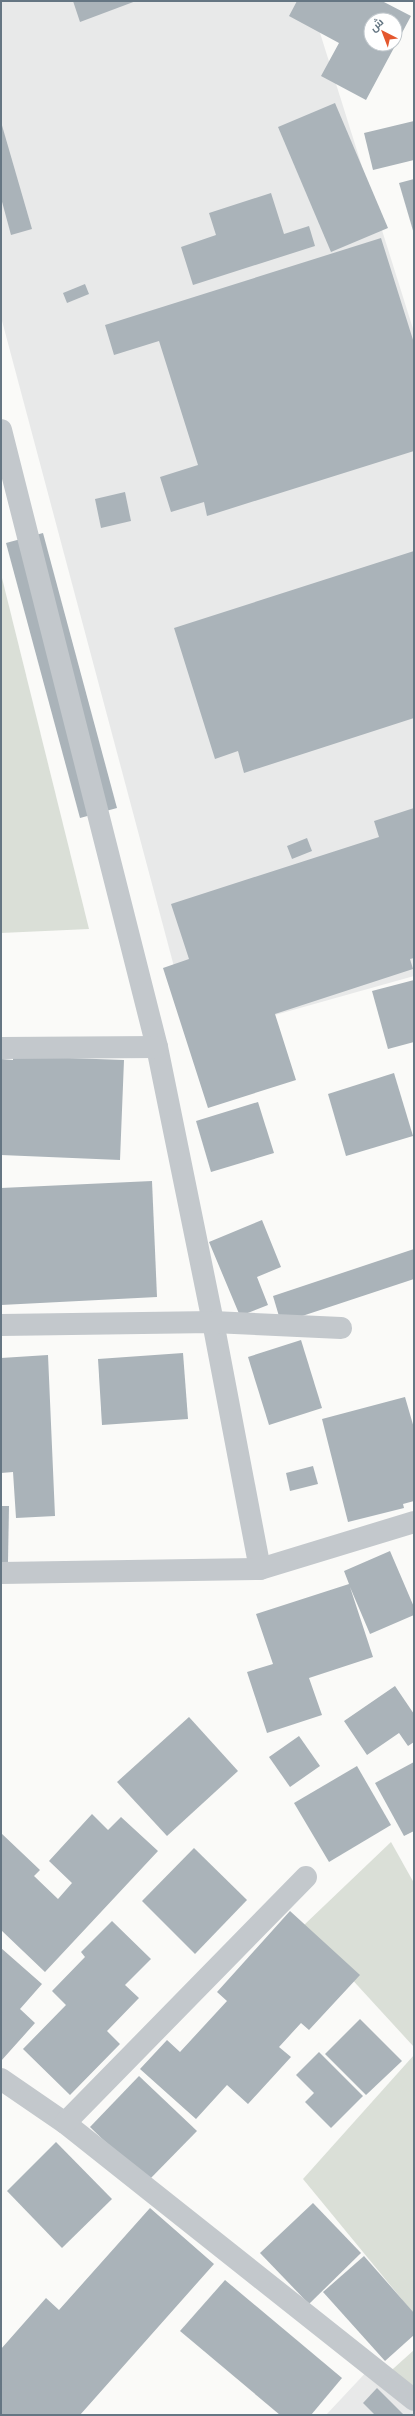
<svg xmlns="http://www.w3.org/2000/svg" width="415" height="2416" viewBox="0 0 415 2416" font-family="'Asap Condensed',Cairo,sans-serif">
	<rect width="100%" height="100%" fill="#fafaf8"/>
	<g fill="#e8e9e9">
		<path d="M1,1H310L414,332V976L193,1038L1,317Z"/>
		<path d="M371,2367L414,2400V2415H326Z"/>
	</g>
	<g fill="#dadfd7">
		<path d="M1,574L89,929L1,933Z"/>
		<path d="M391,1842L414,1883V2047L303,1926Z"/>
		<path d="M414,2055V2314L303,2179Z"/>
		<path d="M414,2350V2400L384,2377Z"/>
	</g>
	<g fill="#aab3b9" fill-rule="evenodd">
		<path d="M73,1H136L80,22Z"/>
		<path d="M297,1H382L411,16L366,100L321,76L339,43L289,16ZM371,20H395V44H371Z"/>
		<path d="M335,103L388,228L331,252L278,127Z"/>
		<path d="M414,121V160L373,170L364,133Z"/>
		<path d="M1,122L32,229L11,235L1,198Z"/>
		<path d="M414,179V234L399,183Z"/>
		<path d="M271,193L284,234L309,226L315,246L193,285L181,247L216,235L209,213Z"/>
		<path d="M381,238L414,343V451L207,516L204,502L171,512L160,477L198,465L159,341L114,355L105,325Z"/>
		<path d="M85,284L89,294L67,303L63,293Z"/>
		<path d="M125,492L131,521L101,528L95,499Z"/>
		<path d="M43,533L117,808L80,818L6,543Z"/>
		<path d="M414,551V718L244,773L238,751L215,759L174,628Z"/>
		<path d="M414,808V958L410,959L413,969L275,1014L296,1080L208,1108L163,968L189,959L171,904L379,837L374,821Z"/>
		<path d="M307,838L312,851L292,859L287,846Z"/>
		<path d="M414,980V1042L388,1049L372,991Z"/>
		<path d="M13,1056L124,1060L120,1160L1,1155V1059L13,1060Z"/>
		<path d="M394,1073L413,1136L346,1156L328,1094Z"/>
		<path d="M258,1102L274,1153L211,1172L196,1121Z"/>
		<path d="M152,1181L157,1297L1,1305V1188Z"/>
		<path d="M262,1220L281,1267L257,1277L268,1305L240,1316L209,1242Z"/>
		<path d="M414,1249V1279L281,1323L273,1296Z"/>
		<path d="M301,1340L322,1408L269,1425L248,1357Z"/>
		<path d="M183,1353L188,1419L102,1425L98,1359Z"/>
		<path d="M48,1355L55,1516L16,1518L13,1472L1,1473V1358Z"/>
		<path d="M405,1397L414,1428V1501L403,1504L404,1508L348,1522L322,1419Z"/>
		<path d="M313,1466L318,1484L290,1491L286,1473Z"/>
		<path d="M1,1506H9L8,1562H1Z"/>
		<path d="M390,1551L414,1607V1615L370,1634L350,1587L373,1657L309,1678L322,1715L267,1733L247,1672L273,1664L256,1614L349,1584L344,1571Z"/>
		<path d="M395,1686L414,1714V1742L408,1746L399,1733L367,1755L344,1721Z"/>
		<path d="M189,1717L238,1771L167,1836L117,1782Z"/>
		<path d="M299,1736L320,1766L290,1787L269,1757Z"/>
		<path d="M414,1762V1831L404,1836L375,1783Z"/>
		<path d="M357,1766L391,1825L329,1862L294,1803Z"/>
		<path d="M92,1814L108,1830L121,1817L158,1851L45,1972L1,1930V1833L40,1870L34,1876L58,1899L72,1883L49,1861Z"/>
		<path d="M194,1848L247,1900L195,1954L142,1901Z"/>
		<path d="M290,1911L360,1975L309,2030L301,2023L279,2047L291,2057L248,2104L227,2085L196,2119L140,2069L167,2040L180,2052L227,2001L217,1992Z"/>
		<path d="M112,1921L151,1959L125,1985L139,1998L107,2031L120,2044L70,2095L23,2049L66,2005L52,1991L85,1957L81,1952Z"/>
		<path d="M1,1948L42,1984L20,2009L35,2023L1,2061Z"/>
		<path d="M360,2019L402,2061L366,2095L325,2054Z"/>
		<path d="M319,2052L363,2096L331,2128L305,2102L314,2093L296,2075Z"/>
		<path d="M139,2076L197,2131L147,2182L90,2127Z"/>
		<path d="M56,2142L112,2199L62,2248L7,2191Z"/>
		<path d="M313,2203L361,2253L309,2304L260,2253Z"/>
		<path d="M150,2208L214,2264L80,2415H1V2349L46,2298L59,2310Z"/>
		<path d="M364,2256L414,2313V2335L385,2361L323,2292Z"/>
		<path d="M225,2280L342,2378L311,2415H280L180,2331Z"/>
		<path d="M377,2388L404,2415H375L363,2403Z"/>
	</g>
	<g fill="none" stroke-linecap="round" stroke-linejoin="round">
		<g stroke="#c3c8cc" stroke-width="22">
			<path d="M1,430L157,1047L213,1322L260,1569"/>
			<path d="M1,1048L157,1047"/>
			<path d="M1,1325L213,1322L341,1328"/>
			<path d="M1,1573L260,1569L414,1522"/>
			<path d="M1,2079L65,2123L414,2400"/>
			<path d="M65,2123L306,1877"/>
		</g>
	</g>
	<rect width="415" height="2416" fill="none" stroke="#657683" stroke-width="4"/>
	<g transform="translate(383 32) rotate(318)"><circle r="19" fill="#ffffff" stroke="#c1c8cd"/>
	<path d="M0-3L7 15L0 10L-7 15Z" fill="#e4572e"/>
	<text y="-6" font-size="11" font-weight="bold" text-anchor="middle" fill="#657683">ش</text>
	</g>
</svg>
